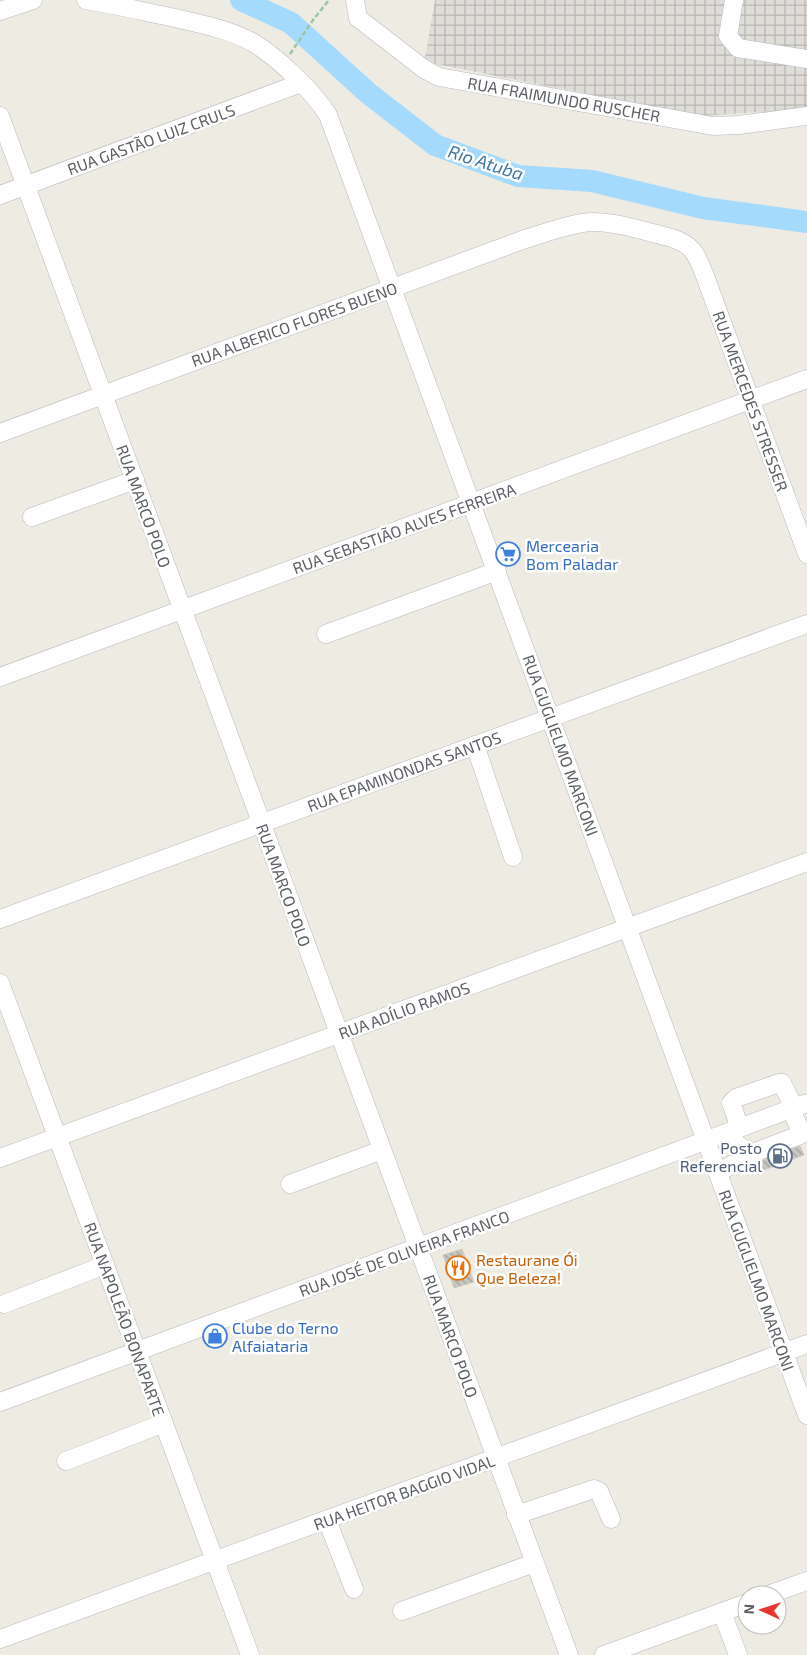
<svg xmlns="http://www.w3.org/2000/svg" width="807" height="1655" viewBox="0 0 807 1655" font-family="'Exo 2',sans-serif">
	<defs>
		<pattern id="industrial-grid" width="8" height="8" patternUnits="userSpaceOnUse" patternTransform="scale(1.25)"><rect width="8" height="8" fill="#dfddd8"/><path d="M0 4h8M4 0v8" fill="none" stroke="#b8b6b3"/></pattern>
		<pattern id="building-back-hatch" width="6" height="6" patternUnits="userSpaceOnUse" patternTransform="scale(1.25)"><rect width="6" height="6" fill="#c8c6c0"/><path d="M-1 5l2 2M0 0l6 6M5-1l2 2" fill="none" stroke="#a5a4a0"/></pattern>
	</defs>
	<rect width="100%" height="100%" fill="#eeebe3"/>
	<path fill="url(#industrial-grid)" d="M435,0H807V109L699,116L436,64L425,58Z"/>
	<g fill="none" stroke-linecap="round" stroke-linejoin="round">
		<path stroke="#a4dafd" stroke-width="22" d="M241,0L291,23L368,93L435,145L518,176L592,181L703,208L807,222"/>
	</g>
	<g fill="url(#building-back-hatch)" stroke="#d2ccc2">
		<path d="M800,1146L804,1155L761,1171L758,1162Z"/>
		<path d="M462,1249L474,1282L454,1288L443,1255Z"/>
	</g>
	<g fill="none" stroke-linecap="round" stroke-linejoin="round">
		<g stroke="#b6b9bd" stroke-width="19">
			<g id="minor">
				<path d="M86,0C116,5 146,12 175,18C201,24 228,29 252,42C276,56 313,91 328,115L807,1415"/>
				<path d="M355,0L358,18L424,69L439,77L713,126L739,125L807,116"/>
				<path d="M734,0L728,36L738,48L807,59"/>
				<path d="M0,11L33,0"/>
				<path d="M0,116L569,1655"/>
				<path d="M0,195L301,83"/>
				<path d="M0,433L525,239C546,233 570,223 592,222C618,222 647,232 672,238C694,245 697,256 705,276L807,554"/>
				<path d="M32,517L135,480"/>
				<path d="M326,634L497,571"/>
				<path d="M0,677L807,379"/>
				<path d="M475,745L513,857"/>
				<path d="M0,919L807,624"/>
				<path d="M0,983L250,1655"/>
				<path d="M740,1128L731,1103L736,1098L779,1083H782L794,1108"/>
				<path d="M724,1134L750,1154L800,1135L801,1132L791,1109"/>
				<path d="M0,1158L807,862"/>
				<path d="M718,1173L750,1154"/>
				<path d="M290,1184L382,1150"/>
				<path d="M4,1304L105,1265"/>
				<path d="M0,1402L807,1103"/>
				<path d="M66,1461L164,1423"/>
				<path d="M516,1515L594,1489L599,1491L611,1519"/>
				<path d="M327,1520L354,1589"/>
				<path d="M768,1595L807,1581"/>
				<path d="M402,1611L534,1563"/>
				<path d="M722,1612L738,1655"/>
				<path d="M0,1639L807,1344"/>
				<path d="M604,1655L747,1603"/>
			</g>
		</g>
		<path stroke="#99c6a4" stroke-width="2.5" stroke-dasharray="5 2.5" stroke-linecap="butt" d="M290,54L313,20L329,0"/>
		<use href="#minor" stroke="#fff" stroke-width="18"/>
	</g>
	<defs>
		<g id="supermarket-ring" transform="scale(1.25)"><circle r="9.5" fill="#fff" stroke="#3f7fe0" stroke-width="1.5"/><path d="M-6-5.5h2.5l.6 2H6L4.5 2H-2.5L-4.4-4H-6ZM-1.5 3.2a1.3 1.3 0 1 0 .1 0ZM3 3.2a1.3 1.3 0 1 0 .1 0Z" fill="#3f7fe0"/></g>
		<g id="fuel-ring" transform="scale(1.25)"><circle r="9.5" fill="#fff" stroke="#5c6f8a" stroke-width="1.5"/><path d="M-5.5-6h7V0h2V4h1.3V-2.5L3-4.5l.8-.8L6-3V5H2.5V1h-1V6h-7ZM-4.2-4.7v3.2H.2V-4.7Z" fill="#5c6f8a"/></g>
		<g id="restaurant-ring" transform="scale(1.25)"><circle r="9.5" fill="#fff" stroke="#e8710a" stroke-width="1.5"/><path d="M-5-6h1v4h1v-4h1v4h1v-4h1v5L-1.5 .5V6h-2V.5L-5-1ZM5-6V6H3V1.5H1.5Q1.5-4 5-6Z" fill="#e8710a"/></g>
		<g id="shop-ring" transform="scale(1.25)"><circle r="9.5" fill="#fff" stroke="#3f7fe0" stroke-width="1.5"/><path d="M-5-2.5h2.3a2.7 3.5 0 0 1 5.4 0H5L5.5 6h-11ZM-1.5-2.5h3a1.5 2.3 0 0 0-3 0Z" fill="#3f7fe0"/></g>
	</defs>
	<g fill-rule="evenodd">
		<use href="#supermarket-ring" x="508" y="554"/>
		<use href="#fuel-ring" x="780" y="1156"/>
		<use href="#restaurant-ring" x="458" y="1268"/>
		<use href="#shop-ring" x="215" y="1336"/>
	</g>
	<g text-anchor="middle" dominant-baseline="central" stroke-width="5" stroke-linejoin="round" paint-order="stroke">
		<g font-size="16" fill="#5b5f64" stroke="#fff">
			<text transform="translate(564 99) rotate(10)">RUA FRAIMUNDO RUSCHER</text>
			<text transform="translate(151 139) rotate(-20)">RUA GASTÃO LUIZ CRULS</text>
			<text transform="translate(294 324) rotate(-20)">RUA ALBERICO FLORES BUENO</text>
			<text transform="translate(751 401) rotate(70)">RUA MERCEDES STRESSER</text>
			<text transform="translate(144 506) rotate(70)">RUA MARCO POLO</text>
			<text transform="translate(404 528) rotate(-20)">RUA SEBASTIÃO ALVES FERREIRA</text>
			<text transform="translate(561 745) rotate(70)">RUA GUGLIELMO MARCONI</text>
			<text transform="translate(404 771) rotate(-20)">RUA EPAMINONDAS SANTOS</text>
			<text transform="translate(284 885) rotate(70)">RUA MARCO POLO</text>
			<text transform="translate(404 1010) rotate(-20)">RUA ADÍLIO RAMOS</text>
			<text transform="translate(404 1253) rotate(-20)">RUA JOSÉ DE OLIVEIRA FRANCO</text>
			<text transform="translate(757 1280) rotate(70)">RUA GUGLIELMO MARCONI</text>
			<text transform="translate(125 1319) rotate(70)">RUA NAPOLEÃO BONAPARTE</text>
			<text transform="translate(451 1336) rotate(70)">RUA MARCO POLO</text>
			<text transform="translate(404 1492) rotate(-20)">RUA HEITOR BAGGIO VIDAL</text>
		</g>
		<g font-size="16" fill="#366cbe" stroke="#fff" text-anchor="start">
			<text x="526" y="545">Mercearia<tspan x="526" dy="18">Bom Paladar</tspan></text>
			<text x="232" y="1327">Clube do Terno<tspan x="232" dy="18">Alfaiataria</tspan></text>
		</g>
		<g font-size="16" fill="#4e5e75" stroke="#fff" text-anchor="end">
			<text x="762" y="1147">Posto<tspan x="762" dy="18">Referencial</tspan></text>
		</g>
		<g font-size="16" fill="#c56008" stroke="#fff" text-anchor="start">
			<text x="476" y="1259">Restaurane Ói<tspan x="476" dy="18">Que Beleza!</tspan></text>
		</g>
		<g font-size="18" font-style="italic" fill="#3e75a7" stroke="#fff">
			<text transform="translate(486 162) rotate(18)">Rio Atuba</text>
		</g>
	</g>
	<g transform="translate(762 1610) rotate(273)"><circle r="24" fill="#ffffff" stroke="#bdbfc1"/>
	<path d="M0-4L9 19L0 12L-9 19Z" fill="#e63731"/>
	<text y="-8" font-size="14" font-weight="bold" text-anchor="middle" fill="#5b5f64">N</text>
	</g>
</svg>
